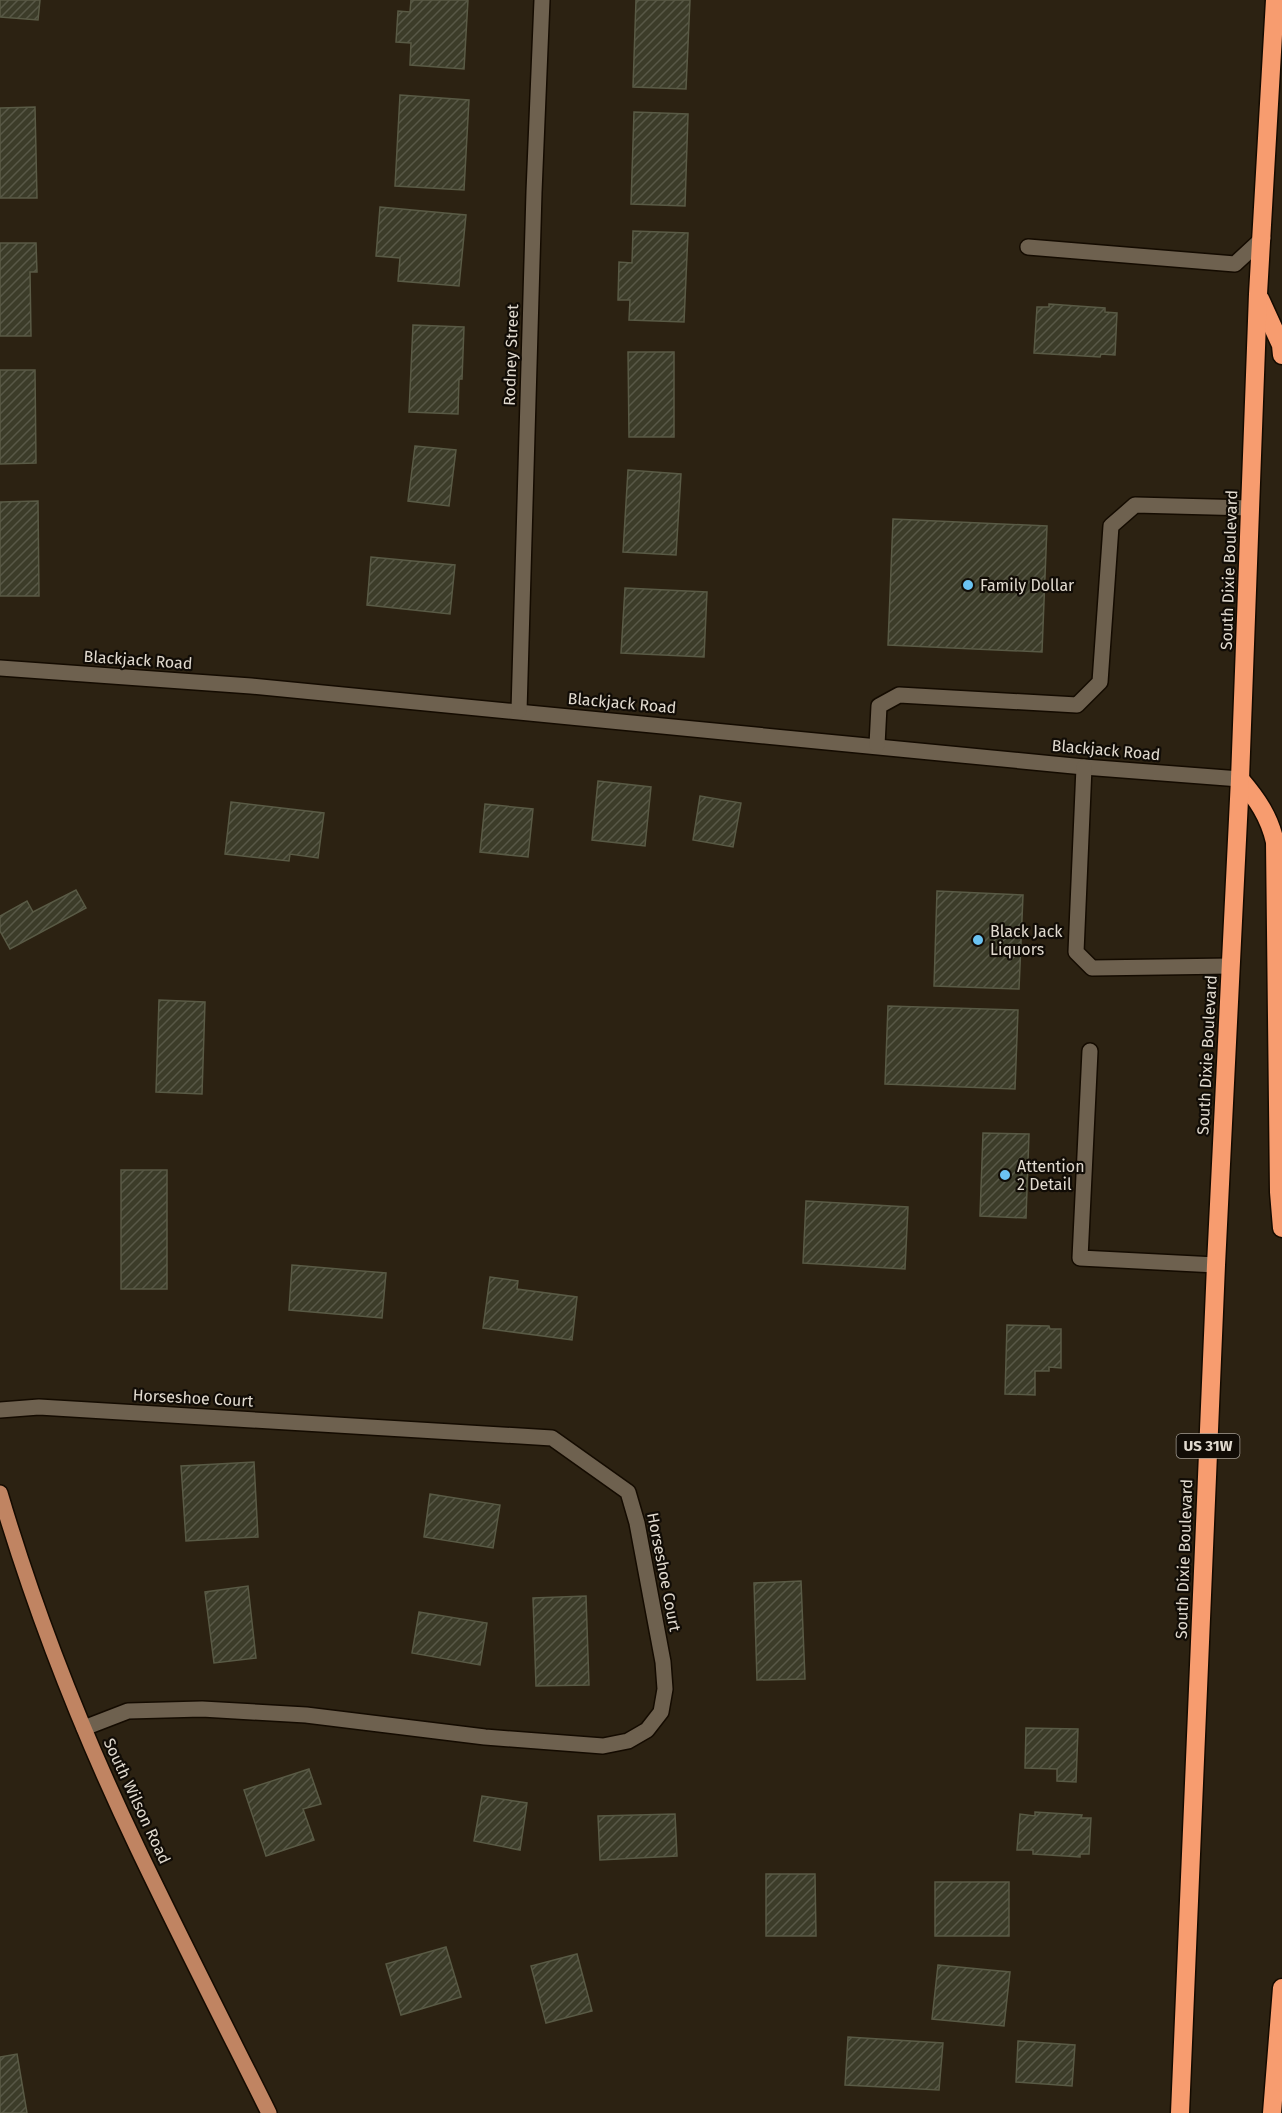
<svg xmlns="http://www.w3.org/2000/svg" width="1282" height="2113" viewBox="0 0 1282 2113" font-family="'Fira Sans',sans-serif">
	<defs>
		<pattern id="building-hatch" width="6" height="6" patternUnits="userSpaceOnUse" patternTransform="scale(1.5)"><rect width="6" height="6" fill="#3c3c29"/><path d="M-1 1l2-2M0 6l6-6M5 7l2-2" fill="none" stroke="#585847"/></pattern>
	</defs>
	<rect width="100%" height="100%" fill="#2c2212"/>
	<g fill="url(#building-hatch)" stroke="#595a45" stroke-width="1.5">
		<path d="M0,0H40L38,20L0,17Z"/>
		<path d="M411,0H468L464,69L410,65L411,43L396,42L398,11L410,12Z"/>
		<path d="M636,0H690L686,89L633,87Z"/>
		<path d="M400,95L469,100L464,190L395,186Z"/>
		<path d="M35,107L37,198H0V108Z"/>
		<path d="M634,112L688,114L685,206L631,204Z"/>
		<path d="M380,207L466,215L459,286L398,281L400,258L376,256Z"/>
		<path d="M633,231L688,233L684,322L629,320L630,300H618L619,262L632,263Z"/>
		<path d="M0,243H36L37,272H30L31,336H0Z"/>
		<path d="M1049,304L1105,308V312L1117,313L1115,355L1101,354L1100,357L1034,353L1037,307H1049Z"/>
		<path d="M413,325L464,327L462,379H459L458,414L409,412Z"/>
		<path d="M628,352H674V437H629Z"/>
		<path d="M0,370H35L36,463L0,464Z"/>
		<path d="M415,446L456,450L449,506L408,501Z"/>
		<path d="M628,470L681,474L676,555L623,552Z"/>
		<path d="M38,501L39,596H0V502Z"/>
		<path d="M893,519L1047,526L1042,652L888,645Z"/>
		<path d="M371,557L455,565L450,614L367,605Z"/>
		<path d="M625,588L707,592L704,657L621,653Z"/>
		<path d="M598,781L651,787L645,846L592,840Z"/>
		<path d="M700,796L741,803L733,847L693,840Z"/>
		<path d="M231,802L324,813L318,858L290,854L289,861L225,854Z"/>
		<path d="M485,804L533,809L528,857L480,852Z"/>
		<path d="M76,890L86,908L10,949L0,931V916L27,901L33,912Z"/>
		<path d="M937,891L1023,895L1019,989L934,986Z"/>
		<path d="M159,1000L205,1002L202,1094L156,1092Z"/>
		<path d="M888,1006L1018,1010L1015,1089L885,1084Z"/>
		<path d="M983,1133L1029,1134L1026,1218L980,1216Z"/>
		<rect x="121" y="1170" width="46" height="119"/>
		<path d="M806,1201L908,1207L905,1269L803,1263Z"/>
		<path d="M292,1265L386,1273L382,1318L289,1310Z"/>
		<path d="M490,1277L518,1281L517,1289L577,1297L572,1340L483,1328Z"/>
		<path d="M1007,1325L1049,1326L1050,1329H1061V1368L1049,1367V1371H1035V1395L1005,1394Z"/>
		<path d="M254,1462L258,1537L186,1541L181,1466Z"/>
		<path d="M430,1494L500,1505L493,1548L424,1537Z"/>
		<path d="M801,1581L805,1679L757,1680L754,1583Z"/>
		<path d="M248,1586L256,1658L214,1663L205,1592Z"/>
		<path d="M586,1596L589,1685L536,1686L533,1598Z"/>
		<path d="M419,1612L487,1623L480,1665L412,1653Z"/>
		<path d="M1026,1728L1078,1729L1076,1782L1057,1781V1769L1025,1768Z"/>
		<path d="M309,1769L321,1804L303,1809L314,1840L266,1856L244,1790Z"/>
		<path d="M482,1796L527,1803L520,1850L474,1841Z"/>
		<path d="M1035,1812L1082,1815L1081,1818H1091L1089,1854H1080V1857L1033,1854V1850H1017L1020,1814L1035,1816Z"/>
		<path d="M675,1814L677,1856L600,1860L598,1816Z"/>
		<path d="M766,1874H815L816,1936H766Z"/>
		<rect x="935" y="1882" width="74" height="54"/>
		<path d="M446,1947L461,1997L401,2015L386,1964Z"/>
		<path d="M577,1954L592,2011L546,2023L531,1966Z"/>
		<path d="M938,1965L1010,1972L1004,2026L932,2019Z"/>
		<path d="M848,2037L943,2043L939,2090L845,2085Z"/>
		<path d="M1018,2041L1075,2045L1072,2086L1016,2082Z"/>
		<path d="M17,2054L27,2113H0V2057Z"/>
	</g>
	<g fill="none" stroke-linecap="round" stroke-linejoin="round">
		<g stroke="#140b00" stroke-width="18">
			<g id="minor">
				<path d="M1028,247L1235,264L1263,238"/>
				<path d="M0,668L251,686L1084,767L1240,779"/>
				<path d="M519,711L534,192L542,0"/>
				<path d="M877,745L879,706L899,695L1077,705L1100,682L1111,526L1135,505L1250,508"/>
				<path d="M1084,767L1076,952L1092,968L1231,966"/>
				<path d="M1090,1051L1080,1258L1216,1265"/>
				<path d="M0,1410L39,1407L552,1438L628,1492L637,1523L663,1662L665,1689L661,1712L647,1730L628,1741L603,1746L485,1737L306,1715L202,1709L128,1711L84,1728"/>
			</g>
		</g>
		<g stroke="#140b00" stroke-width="18">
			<path id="major" d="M0,1493C36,1615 83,1734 138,1849C180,1937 225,2025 269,2113"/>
		</g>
		<g stroke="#140b00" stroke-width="21">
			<g id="highway">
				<path d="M1260,299L1281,345L1282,355"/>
				<path d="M1240,779C1257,799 1269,816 1275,842L1279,1192L1282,1228"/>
				<path d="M1180,2113L1216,1265L1240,779L1258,294L1275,0"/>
				<path d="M1272,2113L1282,1988"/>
			</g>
		</g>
		<use href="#minor" stroke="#6e614f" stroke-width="15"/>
		<use href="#major" stroke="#c08462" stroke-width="15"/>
		<use href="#highway" stroke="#f79c6f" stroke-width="18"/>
	</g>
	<g fill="#6bc3f2" stroke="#110c06" stroke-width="2">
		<circle cx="968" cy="585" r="6"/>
		<circle cx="978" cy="940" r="6"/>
		<circle cx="1005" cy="1175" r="6"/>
	</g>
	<g text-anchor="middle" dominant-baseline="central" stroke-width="4.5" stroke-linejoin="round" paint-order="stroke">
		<rect fill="#110c06" stroke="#a39c93" stroke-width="1.5" x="1176.5" y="1434" width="63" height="24" rx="4.5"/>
		<g font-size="15" font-weight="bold" fill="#e1dacf">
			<text x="1208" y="1446">US 31W</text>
		</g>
		<g font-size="16" fill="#e1dacf" stroke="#110c06">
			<text transform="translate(511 355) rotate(-88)">Rodney Street</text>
			<text transform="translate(1229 570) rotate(-88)">South Dixie Boulevard</text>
			<text transform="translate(138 660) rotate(4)">Blackjack Road</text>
			<text transform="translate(622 703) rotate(5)">Blackjack Road</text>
			<text transform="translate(1106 750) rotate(5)">Blackjack Road</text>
			<text transform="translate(1207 1055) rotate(-87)">South Dixie Boulevard</text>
			<text transform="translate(193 1398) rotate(3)">Horseshoe Court</text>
			<text transform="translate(1184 1559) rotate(-88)">South Dixie Boulevard</text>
			<text transform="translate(664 1572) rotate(79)">Horseshoe Court</text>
			<text transform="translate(137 1801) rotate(65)">South Wilson Road</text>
		</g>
		<g font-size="16" fill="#e1dacf" stroke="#110c06" text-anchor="start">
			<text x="980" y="585">Family Dollar</text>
			<text x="990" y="931">Black Jack<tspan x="990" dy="18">Liquors</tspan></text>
			<text x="1017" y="1166">Attention<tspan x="1017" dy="18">2 Detail</tspan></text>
		</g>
	</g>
</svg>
